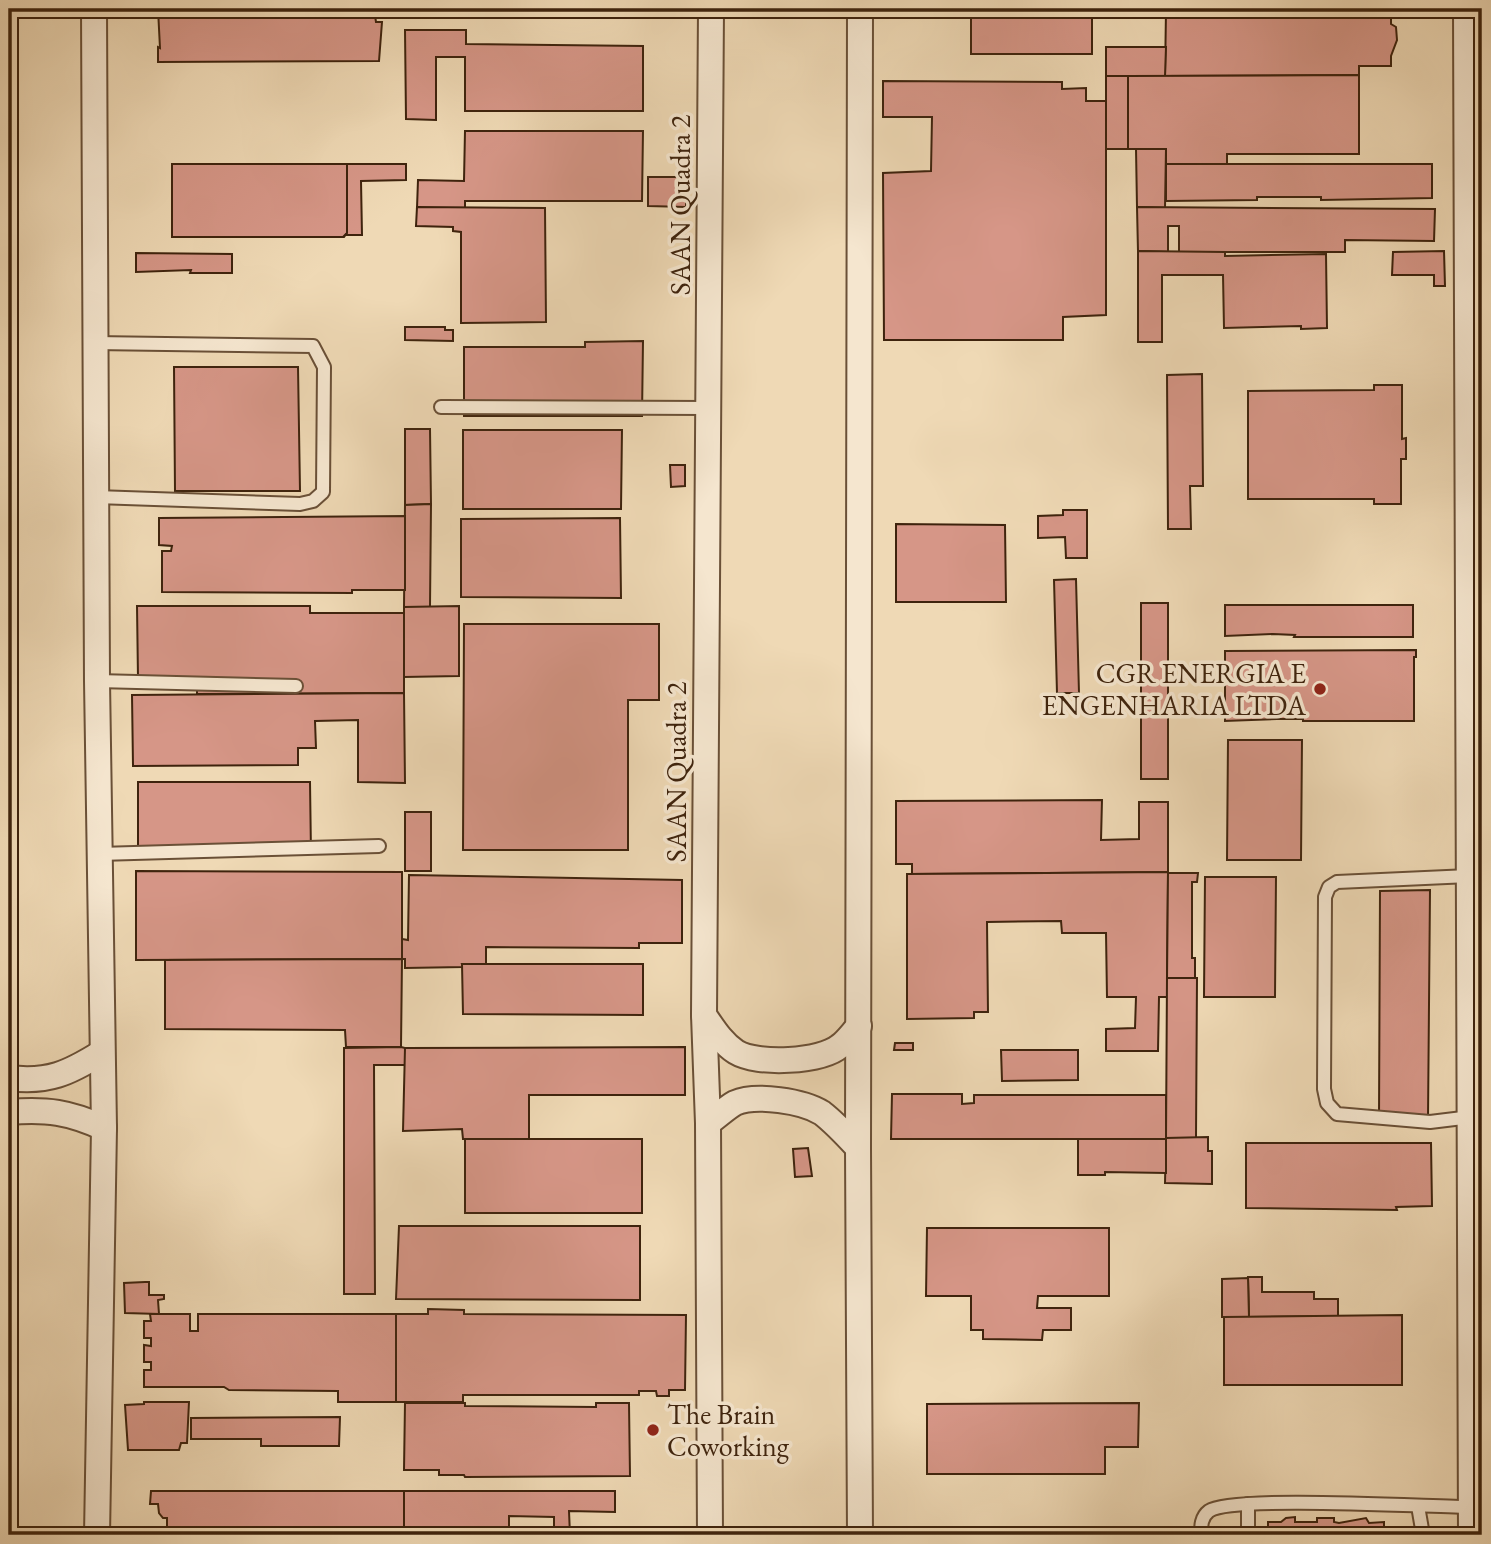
<svg xmlns="http://www.w3.org/2000/svg" width="1491" height="1544" viewBox="0 0 1491 1544" font-family="'EB Garamond',serif">
	<rect width="100%" height="100%" fill="#efd9b5"/>
	<filter id="stains"><feTurbulence type="fractalNoise" baseFrequency=".00286" numOctaves="4"/><feColorMatrix values="0 0 0 0 .2 0 0 0 0 .09 0 0 0 0 .02 0 0 0 .5 -.17"/></filter>
	<radialGradient id="worn" r=".72"><stop offset=".6" stop-color="#630" stop-opacity="0"/><stop offset="1" stop-color="#630" stop-opacity=".3"/></radialGradient>
	<g fill="#d69687" stroke="#3e230d" stroke-width="2">
		<path d="M158,9H374L376,22H382L379,61L158,62V47L160,48Z"/>
		<path d="M405,9H456V18L405,17Z"/>
		<rect x="465" y="9" width="207" height="9"/>
		<rect x="971" y="9" width="121" height="45"/>
		<path d="M1189,9H1391V24L1396,27L1397,40L1391,56V66H1359V75L1165,76L1166,11H1189Z"/>
		<path d="M405,30H466V44L643,46V111H465V57H436V120L406,119Z"/>
		<path d="M1106,47H1166L1165,76H1106Z"/>
		<rect x="1106" y="76" width="22" height="73"/>
		<path d="M1128,76L1359,75V154H1227V164H1166V149H1128Z"/>
		<path d="M883,81L1062,82V89L1086,88V101H1106V315L1063,317V340H884L883,173L931,171L932,117H883Z"/>
		<path d="M465,131H643L642,201H465V208H417L418,180L464,181Z"/>
		<path d="M1136,149H1166L1165,208L1137,207Z"/>
		<path d="M172,164H347V233L344,237H172Z"/>
		<path d="M347,164H406V180L361,181L362,235H345L347,233Z"/>
		<path d="M1166,164H1432V198L1321,200V197H1257V200L1166,201Z"/>
		<path d="M648,177H686V207L648,206Z"/>
		<path d="M417,207L545,208L546,322L461,323V232L453,231V227L416,226Z"/>
		<path d="M1137,207L1435,209L1434,241L1345,240V252H1179V226H1168V252L1138,251Z"/>
		<path d="M1138,251L1225,252V256L1326,254L1327,328L1301,329V326L1224,328L1223,275H1162V342H1138Z"/>
		<path d="M1444,251L1445,286H1434V275H1392L1393,252Z"/>
		<path d="M136,253L232,254V273H190L191,270L136,272Z"/>
		<path d="M405,327H445V330H453V341L405,340Z"/>
		<path d="M643,341L642,416H464V347H585V342Z"/>
		<path d="M174,367H298L300,491H175Z"/>
		<path d="M1202,374L1203,486H1190L1191,529H1168L1167,375Z"/>
		<path d="M1374,385H1402V439L1406,438V459H1401V504H1374V499H1248V391L1374,390Z"/>
		<path d="M405,429H430L431,504L405,505Z"/>
		<path d="M463,430H622L621,509H463Z"/>
		<path d="M670,465H685V486L671,487Z"/>
		<path d="M431,504L430,607H404L405,505Z"/>
		<path d="M1063,510H1087V558H1066L1065,537L1038,538V516L1063,515Z"/>
		<path d="M405,516V590H352V593L162,592V551H171L172,546L159,545V518Z"/>
		<path d="M620,518L621,598L461,597V519Z"/>
		<path d="M896,524L1005,525L1006,602H896Z"/>
		<path d="M1076,579L1079,693H1057L1054,580Z"/>
		<rect x="1141" y="603" width="27" height="176"/>
		<path d="M1225,605H1413V637H1294L1295,635L1273,634L1225,636Z"/>
		<path d="M137,606H310V613H404V693L197,694V678H138Z"/>
		<path d="M459,606V676L404,677V607Z"/>
		<path d="M464,624H659V700H628V850H463Z"/>
		<path d="M1416,650V657H1414V721H1303V719H1277L1225,721V651Z"/>
		<path d="M404,693L405,783L358,782V720L315,721L316,748H298V765L133,766L132,695Z"/>
		<path d="M1228,740H1302L1301,860H1227Z"/>
		<path d="M138,782H310L311,854H138Z"/>
		<path d="M1102,800L1101,840L1139,839V802H1168V872L912,874V864H896V801Z"/>
		<rect x="405" y="812" width="26" height="59"/>
		<path d="M136,871L402,872V959L136,960Z"/>
		<path d="M1168,872L1167,997H1159L1158,1051H1106V1029L1135,1028L1136,997H1107L1106,933H1062L1061,921L987,922L988,1012H974V1018L907,1019V874Z"/>
		<path d="M1168,873H1198L1197,882H1192V958H1195V978H1167Z"/>
		<path d="M409,875L682,880V943H639V948L486,947V964H462L463,967L405,968V959H402V939L408,940Z"/>
		<path d="M1205,877H1276L1275,997H1204Z"/>
		<path d="M1430,890L1428,1120H1379L1380,891Z"/>
		<path d="M402,959L401,1047H346L345,1030L165,1029V960Z"/>
		<path d="M462,964H643V1015L463,1014Z"/>
		<path d="M1167,978H1197L1196,1138H1166Z"/>
		<path d="M895,1043H913V1050H894Z"/>
		<path d="M401,1047L405,1048V1065H374L375,1294H344V1048Z"/>
		<path d="M685,1047V1095H529V1139H463L462,1129L403,1131L405,1048Z"/>
		<path d="M1001,1050H1078V1080L1002,1081Z"/>
		<path d="M892,1094H962V1104L974,1103V1095H1166V1139H891Z"/>
		<path d="M1208,1137V1151H1212V1184L1165,1183L1166,1138Z"/>
		<rect x="465" y="1139" width="177" height="74"/>
		<path d="M1078,1139H1166V1173L1105,1172V1175H1078Z"/>
		<path d="M1246,1143H1431L1432,1206L1396,1207L1397,1210L1246,1208Z"/>
		<path d="M808,1148L812,1176L795,1177L793,1149Z"/>
		<path d="M399,1226H640V1300L396,1299Z"/>
		<path d="M927,1228H1109V1296H1038L1037,1308H1071V1330H1043L1042,1340L983,1339V1330H971V1296H926Z"/>
		<path d="M1248,1277H1262V1292H1314V1299H1338V1316L1249,1317Z"/>
		<path d="M1248,1278L1249,1317H1222V1279Z"/>
		<path d="M145,1282H149V1295H164V1299L158,1300L159,1314L125,1313L124,1283Z"/>
		<path d="M428,1309L464,1310V1314L686,1315L685,1390H669V1396H657L656,1391H639V1395H463V1402H396V1314H428Z"/>
		<path d="M150,1314H190V1331H198V1314H396V1402H338V1391L229,1390L224,1387H144V1370H151V1362H144V1345L151,1346V1338H144V1321H151Z"/>
		<path d="M1402,1315V1385H1224V1317Z"/>
		<path d="M144,1402H189L187,1443H181L179,1450H128L125,1405L144,1404Z"/>
		<path d="M405,1403H465V1406L596,1407V1403H629L630,1476L465,1477L464,1475H439V1470H404Z"/>
		<path d="M1139,1403L1138,1447H1105V1474H927V1404Z"/>
		<path d="M340,1417L339,1446H261V1439H191V1418Z"/>
		<path d="M151,1491H404V1535H167V1518H163L159,1513L158,1504H150Z"/>
		<path d="M404,1491H615V1512L569,1511L570,1535H554V1517L509,1516V1535H404Z"/>
		<path d="M1295,1517V1522H1317V1518H1334V1522L1339,1523L1366,1518L1369,1523L1384,1522V1535H1268V1522H1281L1286,1518Z"/>
	</g>
	<g fill="none" stroke-linecap="round" stroke-linejoin="round">
		<g stroke="#6a5037" stroke-width="16">
			<g id="service">
				<path d="M94,343L313,346L324,367L323,492L313,501L300,504L96,497"/>
				<path d="M441,407L709,408"/>
				<path d="M97,681L296,686"/>
				<path d="M99,854L379,846"/>
				<path d="M1469,876L1337,882L1329,887L1325,897L1324,1089L1327,1103L1337,1114L1430,1122L1471,1117"/>
				<path d="M1418,1506L1423,1535"/>
				<path d="M1201,1535C1201,1526 1201,1517 1209,1511C1232,1495 1431,1507 1471,1507"/>
				<path d="M1248,1535V1504"/>
			</g>
		</g>
		<g stroke="#6a5037" stroke-width="28">
			<g id="minor">
				<path d="M94,9L97,681L104,1128L97,1535"/>
				<path d="M1466,9L1471,1535"/>
				<path d="M704,1015C713,1028 722,1043 736,1052C757,1065 821,1062 840,1046C847,1041 853,1032 859,1026"/>
				<path d="M9,1078C48,1083 69,1073 101,1053"/>
				<path d="M9,1112C47,1109 69,1112 104,1128"/>
				<path d="M708,1123C717,1117 726,1108 735,1103C756,1094 803,1101 822,1113C835,1123 846,1135 858,1148"/>
				<path d="M710,1535L708,1123L704,1015L711,9"/>
				<path d="M860,1535L858,1148L860,9"/>
			</g>
		</g>
		<use href="#service" stroke="#f5e6cf" stroke-width="12"/>
		<use href="#minor" stroke="#f5e6cf" stroke-width="24"/>
	</g>
	<g fill="#8f2418" stroke="#f5e6cf" stroke-width="2.5">
		<circle cx="1320" cy="689" r="7"/>
		<circle cx="653" cy="1430" r="7"/>
	</g>
	<g text-anchor="middle" dominant-baseline="central" stroke-width="7" stroke-linejoin="round" paint-order="stroke">
		<g font-size="28" fill="#3e230d" stroke="#f5e6cf">
			<text transform="translate(680 205) rotate(-90)">SAAN Quadra 2</text>
			<text transform="translate(676 772) rotate(-90)">SAAN Quadra 2</text>
		</g>
		<g font-size="28" fill="#3e230d" stroke="#f5e6cf" text-anchor="end">
			<text x="1306" y="673">CGR ENERGIA E<tspan x="1306" dy="32">ENGENHARIA LTDA</tspan></text>
			<text x="667" y="1414" text-anchor="start">The Brain<tspan x="667" dy="32">Coworking</tspan></text>
		</g>
	</g>
	<rect width="1491" height="1544" fill="none" stroke="#efd9b5" stroke-width="35"/>
	<rect x="10" y="10" width="1470" height="1523" fill="none" stroke="#3e230d" stroke-width="3.5"/>
	<rect x="18" y="18" width="1456" height="1509" fill="none" stroke="#3e230d" stroke-width="2"/>
	<rect width="100%" height="100%" filter="url(#stains)"/>
	<rect width="100%" height="100%" fill="url(#worn)"/>
</svg>
